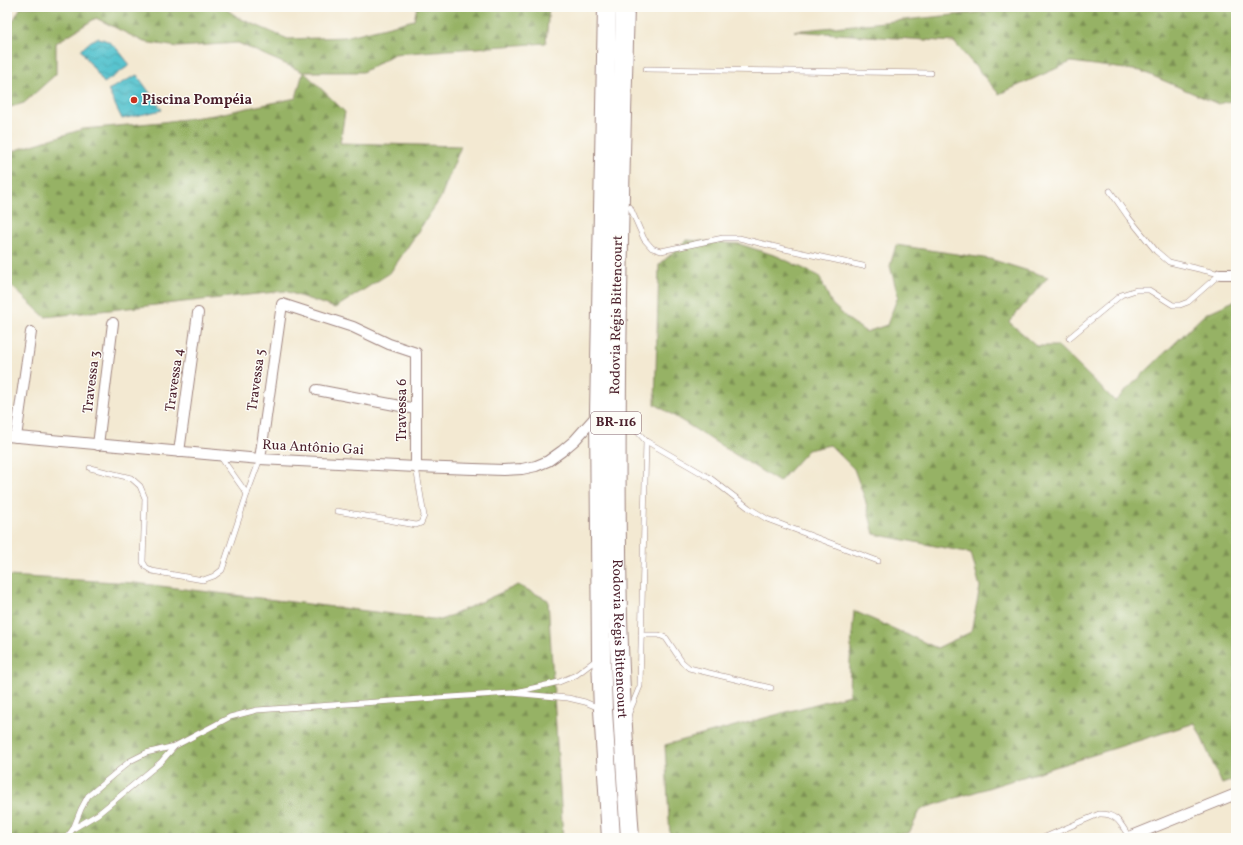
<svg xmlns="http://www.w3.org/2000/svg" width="1243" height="845" viewBox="0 0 1243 845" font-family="Vollkorn,serif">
	<defs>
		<pattern id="forest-firs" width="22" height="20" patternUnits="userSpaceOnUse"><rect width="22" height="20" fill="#96b265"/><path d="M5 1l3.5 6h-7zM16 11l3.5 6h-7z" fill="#7c9053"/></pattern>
		<pattern id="water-waves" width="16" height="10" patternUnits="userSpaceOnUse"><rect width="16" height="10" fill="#58c4cf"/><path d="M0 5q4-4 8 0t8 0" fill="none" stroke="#4b9fa8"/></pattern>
	</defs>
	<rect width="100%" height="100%" fill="#fdfcf7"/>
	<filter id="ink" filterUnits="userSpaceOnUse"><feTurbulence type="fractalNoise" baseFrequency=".025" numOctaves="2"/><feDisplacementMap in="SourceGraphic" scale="8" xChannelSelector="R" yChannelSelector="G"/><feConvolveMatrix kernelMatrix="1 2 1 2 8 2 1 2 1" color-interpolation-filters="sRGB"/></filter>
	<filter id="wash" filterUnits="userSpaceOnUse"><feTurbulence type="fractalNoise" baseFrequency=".012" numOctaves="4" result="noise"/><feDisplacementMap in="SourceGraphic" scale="16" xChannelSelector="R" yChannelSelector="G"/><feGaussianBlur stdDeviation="0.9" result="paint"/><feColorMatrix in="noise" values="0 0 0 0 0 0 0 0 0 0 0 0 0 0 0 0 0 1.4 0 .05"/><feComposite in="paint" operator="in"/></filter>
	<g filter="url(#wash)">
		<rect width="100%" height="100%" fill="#f3e9d2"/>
		<g fill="url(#forest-firs)" stroke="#706848">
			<path d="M21,7H223L239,18L288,39L345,37L414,20L417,7H549L546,43L394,54L363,72H304L345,112L340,143L461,146L440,199L390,273L335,308L285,291L45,317L7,282V153L83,129L162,122L214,115L296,98L303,72L238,43L178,47L144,42L96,18L56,43V74L24,103L7,108V31Z"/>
			<path d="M1033,7H1236V100L1218,104L1141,71L1071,62L999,94L954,42L794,31Z"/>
			<path d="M687,240L739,244L777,256L819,276L832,304L848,319L866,332L887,325L898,296L890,266L896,245L990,259L1048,277L1009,322L1037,346H1058L1115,401L1205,314L1236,300V779L1222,784L1195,723L921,809L909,833L872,838H670L665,745L849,695L850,660L854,611L937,648L971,632L980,587L971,553L874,534L865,499L854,469L830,445L808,450L779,482L655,404L659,265Z"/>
			<path d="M7,576L135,583L441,620L518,585L548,600L563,838H7Z"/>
		</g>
		<g fill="url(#water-waves)" stroke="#51727d">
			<path d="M98,38C113,40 121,54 130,65L104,83L81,50L91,41Z"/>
			<path d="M137,75L162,110L122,119L108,90Z"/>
		</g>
	</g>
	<g filter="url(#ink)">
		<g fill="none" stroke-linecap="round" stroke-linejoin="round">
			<g stroke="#9e847e" stroke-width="6">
				<g id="service">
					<path d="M646,69L931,73"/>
					<path d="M1110,191L1129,218L1156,251L1169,262L1220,274"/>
					<path d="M630,207L644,239L652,248L661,251L723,238H739L780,248L863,266"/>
					<path d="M1069,338L1121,295L1136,290H1149L1173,305H1180L1188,302L1220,274"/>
					<path d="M622,415L646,441L640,686L628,715"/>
					<path d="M646,441L710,478L749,508L767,519L878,561"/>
					<path d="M220,456L247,494"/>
					<path d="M90,468L131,478L140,486L145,498L143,562L146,567L152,571L203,580L214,576L222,570L247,494L260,459"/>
					<path d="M337,511L416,525L421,523L424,516L416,467"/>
					<path d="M641,635H659L666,638L682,662L689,668L771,688"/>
					<path d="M516,692L559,682L576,675L596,660"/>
					<path d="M73,829L98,814L161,762L174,747"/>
					<path d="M66,838L73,829L81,809L88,796L130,761L146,753L175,746L230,717L257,710L511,693L568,698L585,702L599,708"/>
					<path d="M1043,838L1099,814C1117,813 1121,824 1129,837"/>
				</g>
			</g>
			<g stroke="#9e847e" stroke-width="12">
				<g id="minor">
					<path d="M1220,274H1236"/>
					<path d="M317,390L416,409"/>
					<path d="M7,436L260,459L416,467L503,470L522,469L536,466L548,461L562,451L575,440L599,413"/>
					<path d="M16,437L31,332"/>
					<path d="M98,445L113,323"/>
					<path d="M179,452L198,313"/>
					<path d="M260,459L282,304L353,327L389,344L416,353V467"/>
					<path d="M1127,838L1236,794"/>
				</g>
			</g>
			<g stroke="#9e847e" stroke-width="20">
				<g id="motorway">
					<path d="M607,7L599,413L601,657L603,710L611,838"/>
					<path id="s1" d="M625,7C619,210 614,414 618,617C620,691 625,764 630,838"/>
				</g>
			</g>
			<use href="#service" stroke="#fff" stroke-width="5"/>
			<use href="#minor" stroke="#fff" stroke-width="10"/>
			<use href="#motorway" stroke="#fff" stroke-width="18"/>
		</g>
	</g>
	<circle fill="#c8321e" stroke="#fdfcf7" stroke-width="1.5" cx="134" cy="100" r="4"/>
	<g text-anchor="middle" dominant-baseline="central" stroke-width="3" stroke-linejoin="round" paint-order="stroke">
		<rect fill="#fdfcf7" stroke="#806168" stroke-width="1" x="591" y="412" width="50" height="22" rx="3"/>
		<g font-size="13" font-weight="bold" fill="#4a1f2b">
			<text x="616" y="423">BR-116</text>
		</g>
		<g font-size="14" font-weight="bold" fill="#4a1f2b" stroke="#fdfcf7" text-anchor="start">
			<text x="142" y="100">Piscina Pompéia</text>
		</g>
		<g font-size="14" fill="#4a1f2b" stroke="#fdfcf7">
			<text transform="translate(617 315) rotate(-89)">Rodovia Régis Bittencourt</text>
			<text transform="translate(175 380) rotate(-82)">Travessa 4</text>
			<text transform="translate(257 380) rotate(-82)">Travessa 5</text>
			<text transform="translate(92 382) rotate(-83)">Travessa 3</text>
			<text transform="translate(402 410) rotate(-90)">Travessa 6</text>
			<text transform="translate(313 448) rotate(3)">Rua Antônio Gai</text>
			<text stroke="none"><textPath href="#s1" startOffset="632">Rodovia Régis Bittencourt</textPath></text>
		</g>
	</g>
	<rect width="1243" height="845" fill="none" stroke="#fdfcf7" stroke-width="24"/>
</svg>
